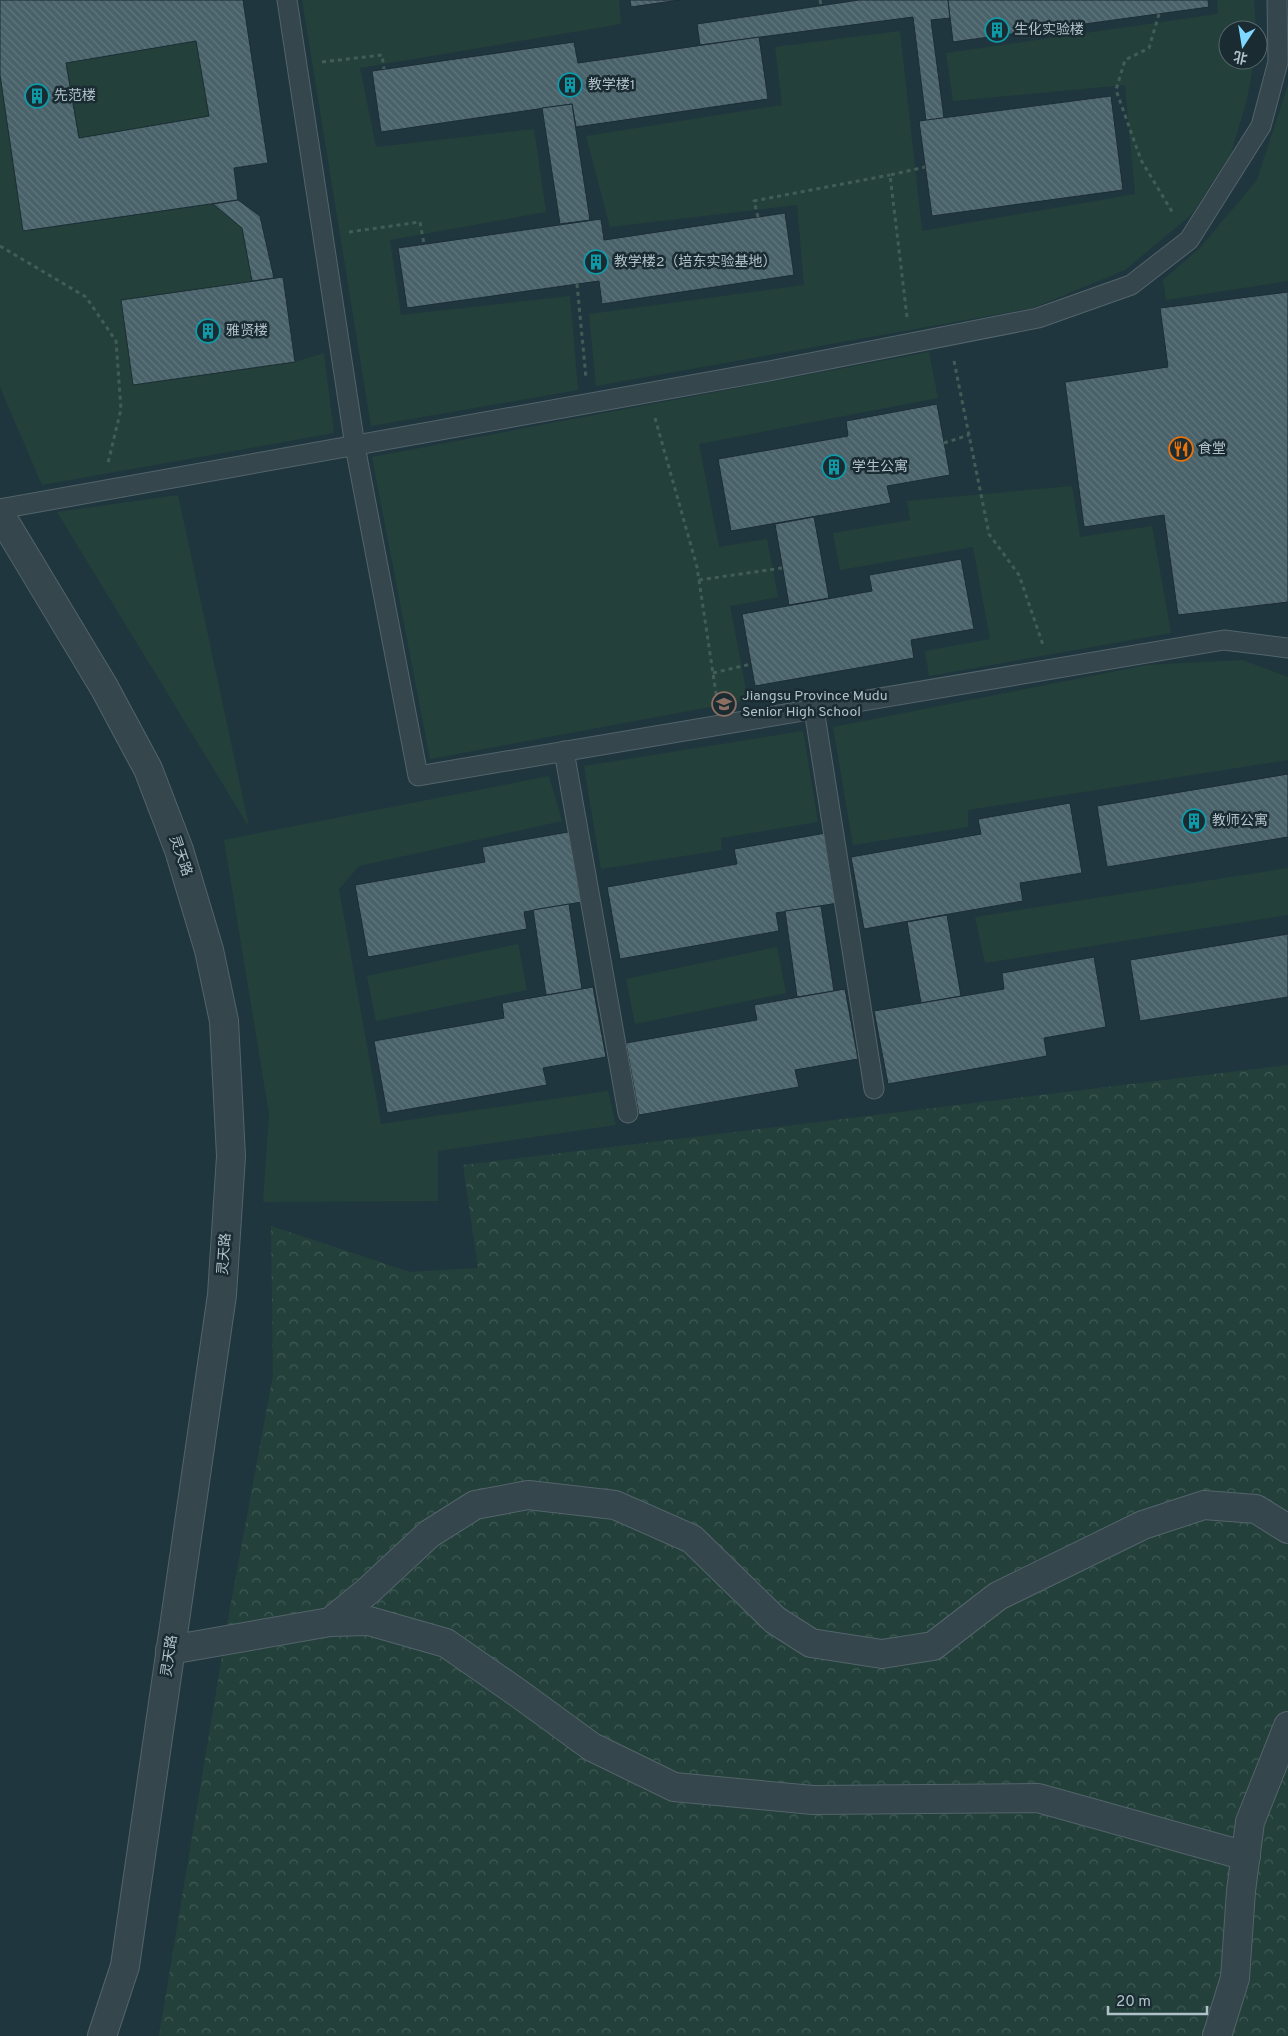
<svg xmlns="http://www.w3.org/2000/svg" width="1288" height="2036" viewBox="0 0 1288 2036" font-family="Overpass,'Noto Sans SC',sans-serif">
	<defs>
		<pattern id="forest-crowns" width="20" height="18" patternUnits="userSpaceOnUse" patternTransform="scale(1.25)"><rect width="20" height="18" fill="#23403a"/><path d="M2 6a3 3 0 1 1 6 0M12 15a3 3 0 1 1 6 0" fill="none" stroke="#405a55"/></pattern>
		<pattern id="building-back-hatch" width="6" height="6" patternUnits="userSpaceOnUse" patternTransform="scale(1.25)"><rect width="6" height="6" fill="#496169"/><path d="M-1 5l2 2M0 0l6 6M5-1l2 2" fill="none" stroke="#61767d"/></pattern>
	</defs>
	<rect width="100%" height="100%" fill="#20363e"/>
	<g fill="#23403a">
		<path d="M302,0H619L621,24L360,68L376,147L534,129L546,212L390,240L401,315L570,296L578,390L371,426Z"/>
		<path d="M1217,0H1254L1256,30H1228V60H1254L1247,99L1231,153L1192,214L1125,270L1033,308L596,386L589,314L804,285L797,205L610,227L586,136L782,105L775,47L900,31L922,231L1135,194L1125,85L953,101L946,53L1218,14Z"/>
		<path d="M196,41L209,116L79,138L66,63Z"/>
		<path d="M0,75L24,231L213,204L242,228L252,281L134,384L295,362L324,353L334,433L42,485L0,387Z"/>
		<path d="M1288,85V281L1166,300L1163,280L1199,249L1257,180Z"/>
		<path d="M929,352L938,398L699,444L719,547L767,539L778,597L730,606L748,700L430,759L372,457Z"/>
		<path d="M1072,486L1080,537L1152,526L1171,633L929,676L925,651L990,639L973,547L840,570L833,533L910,520L907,501Z"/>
		<path d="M178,495L249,827L57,512Z"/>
		<path d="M1242,660L1288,677V760L968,810V827L853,845L833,727L1147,665Z"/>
		<path d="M803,731L818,822L721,838L722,850L601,869L584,766Z"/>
		<path d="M549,776L562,821L359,866L339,889L381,1124L608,1091L616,1125L438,1151V1201L263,1202L269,1114L224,840Z"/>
		<path d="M1288,868V915L985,963L975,917Z"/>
		<path d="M518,944L527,990L376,1021L367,976Z"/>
		<path d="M777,947L786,993L635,1024L626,979Z"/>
	</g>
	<path fill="url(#forest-crowns)" d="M1288,1065V2036H159L230,1608L273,1375L271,1226L410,1272L478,1268L463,1165Z"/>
	<g fill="url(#building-back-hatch)" stroke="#1c2d34" fill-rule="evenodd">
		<path d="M0,0H243L268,163L234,168L238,200L23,231L0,75ZM196,41L209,116L79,138L66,63Z"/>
		<path d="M630,0H680L631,7Z"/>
		<path d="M859,0H948L950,18L931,20L944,118L926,121L913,17L700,45L697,24Z"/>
		<path d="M948,0H1208L1209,7L953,42Z"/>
		<path d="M759,37L768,99L576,127L572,104L381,132L372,71L574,42L578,63Z"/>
		<path d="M1111,96L1123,190L932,216L919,121Z"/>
		<path d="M572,104L590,220L560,224L542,108Z"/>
		<path d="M238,200L260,216L274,278L252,281L242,228L213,204Z"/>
		<path d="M785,213L794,275L602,304L599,281L407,308L398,248L601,219L604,240Z"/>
		<path d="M283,277L295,362L133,385L121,300Z"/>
		<path d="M1288,292V602L1178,615L1164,515L1084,527L1065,382L1168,367L1160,308Z"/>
		<path d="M937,404L950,475L887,486L891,503L731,531L718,459L848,436L846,421Z"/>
		<path d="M814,517L829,598L789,605L775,524Z"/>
		<path d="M961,559L974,629L911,640L914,658L755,686L742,614L872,591L869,575Z"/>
		<path d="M1288,774V837L1107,867L1097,806Z"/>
		<path d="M1070,803L1082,873L1020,883L1023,901L864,929L851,857L981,834L978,819Z"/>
		<path d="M574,831L587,901L524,912L527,929L368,957L355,885L485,862L482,847Z"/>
		<path d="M826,833L838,903L776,913L779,931L620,959L607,887L737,864L734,849Z"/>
		<path d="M569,904L582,989L546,995L533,910Z"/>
		<path d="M821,906L834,991L797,997L785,911Z"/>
		<path d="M947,915L961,996L921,1003L907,922Z"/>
		<path d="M1288,934V997L1140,1021L1130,960Z"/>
		<path d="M1094,957L1106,1027L1044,1038L1047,1056L888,1084L874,1011L1004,989L1002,973Z"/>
		<path d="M593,987L606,1057L543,1068L547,1085L387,1113L374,1041L504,1018L502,1003Z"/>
		<path d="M845,989L858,1059L795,1070L799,1087L639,1115L626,1043L757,1020L754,1005Z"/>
	</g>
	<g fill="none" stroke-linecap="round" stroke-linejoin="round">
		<g stroke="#53646b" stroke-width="21">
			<g id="service">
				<path d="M287,0L355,446L418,776L1224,640L1288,648"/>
				<path d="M0,509L769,371L1038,318L1131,285L1189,240L1261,126L1278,62L1277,0"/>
				<path d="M814,709L874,1089"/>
				<path d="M564,751L628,1113"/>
			</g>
		</g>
		<g stroke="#53646b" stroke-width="30">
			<g id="minor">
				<path d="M330,1622L369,1621L446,1643L518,1693L592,1747L674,1787L813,1800L1038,1798L1246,1856"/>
				<path d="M170,1650L330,1622L369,1590L429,1534L475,1505L528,1495L615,1505L692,1539L775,1620L811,1643L882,1654L933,1646L998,1596L1143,1525L1204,1505L1256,1509L1288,1529"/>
				<path d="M1217,2036L1235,1978L1241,1891L1250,1822L1288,1726"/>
			</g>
		</g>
		<g stroke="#53646b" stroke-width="30">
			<path id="tertiary" d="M0,514L104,687L148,769L179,850L209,950L224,1021L231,1156L222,1295L125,1966L102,2036"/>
		</g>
		<g stroke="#425d57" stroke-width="3" stroke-dasharray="4 4" stroke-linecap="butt">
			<path d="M820,0L821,5"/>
			<path d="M1159,14L1149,48L1125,60L1116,90L1141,160L1174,215"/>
			<path d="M322,62L382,55L384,69"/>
			<path d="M758,217L754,201L890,175"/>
			<path d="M349,232L420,222L424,244"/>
			<path d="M0,246L86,297L116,341L121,409L108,463"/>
			<path d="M577,284L586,378"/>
			<path d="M907,317L890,175L925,167"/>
			<path d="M954,361L989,534L1019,575L1043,645"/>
			<path d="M655,418L697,567L717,700"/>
			<path d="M944,443L969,435"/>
			<path d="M699,580L782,568"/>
			<path d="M713,673L751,664"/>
		</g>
		<use href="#service" stroke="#35464d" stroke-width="19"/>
		<use href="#minor" stroke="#35464d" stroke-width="28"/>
		<use href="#tertiary" stroke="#35464d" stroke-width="28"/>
	</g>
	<defs>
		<g id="building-ring" transform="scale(1.25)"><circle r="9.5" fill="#1a2b32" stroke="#0f9aa8" stroke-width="1.5"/><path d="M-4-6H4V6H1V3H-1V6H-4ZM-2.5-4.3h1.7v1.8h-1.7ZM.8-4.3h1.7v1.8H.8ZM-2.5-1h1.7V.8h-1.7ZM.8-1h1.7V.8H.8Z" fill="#0f9aa8"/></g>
		<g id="restaurant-ring" transform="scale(1.25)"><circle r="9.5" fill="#1a2b32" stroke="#e8710a" stroke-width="1.5"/><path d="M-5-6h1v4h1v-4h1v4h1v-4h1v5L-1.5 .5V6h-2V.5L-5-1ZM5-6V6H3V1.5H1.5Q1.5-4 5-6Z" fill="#e8710a"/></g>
		<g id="school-ring" transform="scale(1.25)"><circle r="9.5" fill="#1a2b32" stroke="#8d6e63" stroke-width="1.5"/><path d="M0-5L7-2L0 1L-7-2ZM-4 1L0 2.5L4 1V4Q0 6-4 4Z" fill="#8d6e63"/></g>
	</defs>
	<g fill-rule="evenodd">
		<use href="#building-ring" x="997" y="30"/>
		<use href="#building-ring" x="570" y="85"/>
		<use href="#building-ring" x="37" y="96"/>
		<use href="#building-ring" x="596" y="262"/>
		<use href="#building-ring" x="208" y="331"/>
		<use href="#restaurant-ring" x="1181" y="449"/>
		<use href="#building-ring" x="834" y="467"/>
		<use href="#school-ring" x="724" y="704"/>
		<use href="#building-ring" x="1194" y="821"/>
	</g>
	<g text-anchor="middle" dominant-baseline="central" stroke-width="5" stroke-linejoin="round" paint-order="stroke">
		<g font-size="14" fill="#b0c1c9" stroke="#1a2b32" text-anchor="start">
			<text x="1014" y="30">生化实验楼</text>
			<text x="588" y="85">教学楼1</text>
			<text x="54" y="96">先范楼</text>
			<text x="614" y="262">教学楼2（培东实验基地）</text>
			<text x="226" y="331">雅贤楼</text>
			<text x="1198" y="449">食堂</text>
			<text x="852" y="467">学生公寓</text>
			<text x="742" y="696">Jiangsu Province Mudu<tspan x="742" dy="16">Senior High School</tspan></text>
			<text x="1212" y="821">教师公寓</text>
		</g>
		<g font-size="14" fill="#b0c1c9" stroke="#1a2b32">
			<text transform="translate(180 856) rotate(71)">灵天路</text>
			<text transform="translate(225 1254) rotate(-86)">灵天路</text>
			<text transform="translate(170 1656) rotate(-82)">灵天路</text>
		</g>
	</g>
	<g transform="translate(1243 45) rotate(192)"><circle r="24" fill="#1a2b32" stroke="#56676e"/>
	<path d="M0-4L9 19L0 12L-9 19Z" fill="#7fd8ff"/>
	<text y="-8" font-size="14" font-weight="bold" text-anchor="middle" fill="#b0c1c9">北</text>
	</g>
	<path d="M1108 2006v8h99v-8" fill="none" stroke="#b0c1c9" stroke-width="2.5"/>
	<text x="1116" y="2006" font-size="15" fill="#b0c1c9" stroke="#1a2b32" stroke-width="4" paint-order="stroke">20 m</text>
</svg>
